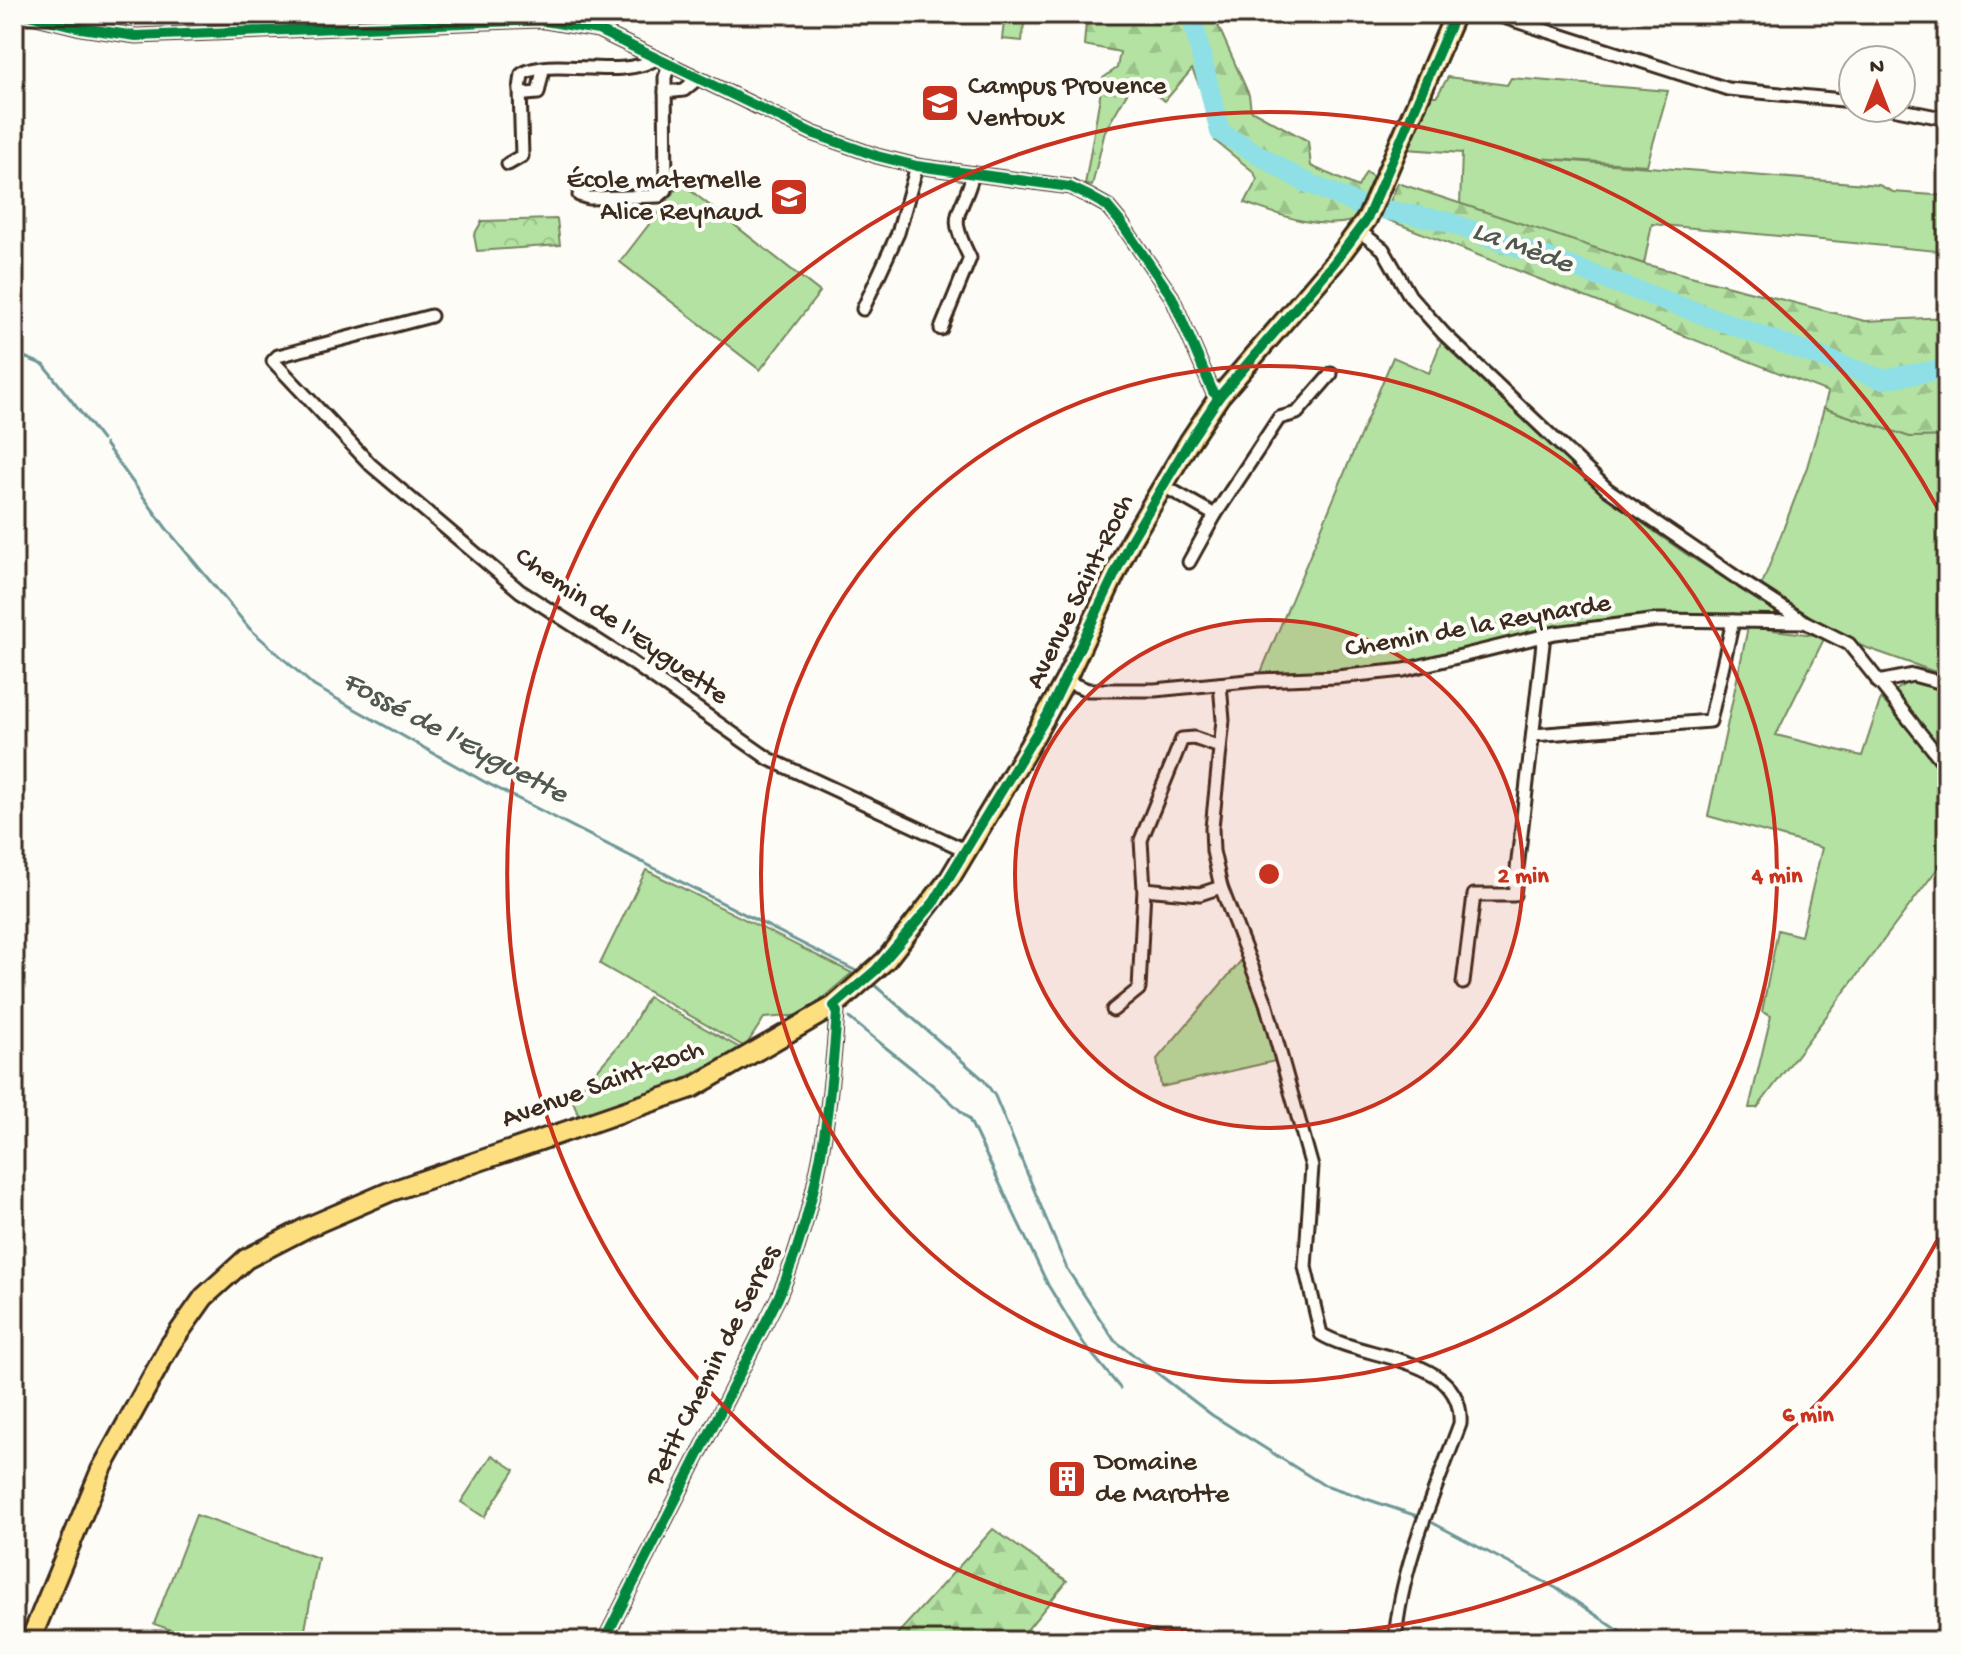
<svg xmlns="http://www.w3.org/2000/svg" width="1961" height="1655" viewBox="0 0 1961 1655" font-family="'Gochi Hand',sans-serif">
	<defs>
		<pattern id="forest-firs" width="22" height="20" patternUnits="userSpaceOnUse" patternTransform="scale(2)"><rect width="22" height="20" fill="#b3e2a2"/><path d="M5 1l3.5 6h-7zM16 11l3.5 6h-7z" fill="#9bc28b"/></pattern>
		<pattern id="park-crowns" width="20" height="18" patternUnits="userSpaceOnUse" patternTransform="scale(2)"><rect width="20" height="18" fill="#b3e2a2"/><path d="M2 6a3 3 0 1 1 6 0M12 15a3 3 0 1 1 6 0" fill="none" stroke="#9bc28b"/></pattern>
	</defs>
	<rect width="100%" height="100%" fill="#fdfcf7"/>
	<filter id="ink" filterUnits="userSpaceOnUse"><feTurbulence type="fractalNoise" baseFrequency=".0125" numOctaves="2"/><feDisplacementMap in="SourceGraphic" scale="16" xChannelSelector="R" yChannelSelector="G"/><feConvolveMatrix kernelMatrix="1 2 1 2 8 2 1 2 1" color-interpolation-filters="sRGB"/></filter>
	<g filter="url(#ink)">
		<g fill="#b3e2a2" stroke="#778660" stroke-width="2">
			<path d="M1005,14H1025L1022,41L1002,39Z"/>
			<path d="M1448,77L1507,85L1511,78L1668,91L1647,165L1522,157L1879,185L1893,192L1947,196V252L1652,224L1644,264L1460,205L1462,153L1407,149L1430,96H1437Z"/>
			<path d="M681,183L820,292L760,370L620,262Z"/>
			<path d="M1441,342L1607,498L1686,554L1788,619L1670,615L1404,667L1259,677L1393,357L1429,373Z"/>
			<path d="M1824,408L1910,437L1947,436V676L1856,644L1761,587L1807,467Z"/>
			<path d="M1748,627L1815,635L1824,639L1776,735L1862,756L1881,698L1947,775V856L1757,1108H1749L1771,1016L1762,1012L1778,930L1801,936L1822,848L1708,816Z"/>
			<path d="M1908,682H1927L1947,688V760L1895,699V691Z"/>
			<path d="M646,870L852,973L803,1015L764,1018L745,1047L600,964Z"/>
			<path d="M1245,956L1275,1061L1161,1087L1157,1059Z"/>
			<path d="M648,997L740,1048L678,1082L579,1116L572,1099L626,1037Z"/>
			<path d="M492,1455L515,1470L484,1517L461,1502Z"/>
			<path d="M196,1515L318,1558L303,1641H203L154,1624Z"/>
		</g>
		<g fill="url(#forest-firs)" stroke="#778660" stroke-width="2">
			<path d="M1095,14H1213L1249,95L1251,110L1308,141L1311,166L1358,187L1366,172L1377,180L1353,221C1316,230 1280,215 1245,203L1257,180L1254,172L1215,141L1206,100L1192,69L1165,101L1134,81L1105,131L1092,186L1085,185L1103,78L1117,68L1120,52L1084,45L1086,22Z"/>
			<path d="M1398,183L1644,264L1865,321L1947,317V436L1910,437L1824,408L1828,392L1383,218Z"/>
			<path d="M993,1529L1067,1581L1018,1641H891Z"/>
		</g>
		<path fill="url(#park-crowns)" stroke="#778660" stroke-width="2" d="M557,219L560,245L477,251L474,235L482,221Z"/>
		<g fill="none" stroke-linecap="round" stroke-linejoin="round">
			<g stroke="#6d9796" stroke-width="3">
				<path d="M14,353L44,365L102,440"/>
				<path d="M105,444L166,528L250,629L314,686L483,781L860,973"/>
				<path d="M872,983L983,1079L995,1096L1067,1269L1114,1340L1212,1415L1322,1484L1420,1517"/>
				<path d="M849,1018L935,1087L969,1119L1048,1285L1084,1344L1120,1388"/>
				<path d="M1433,1523L1556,1588L1634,1641"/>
			</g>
			<path stroke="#8ee0e6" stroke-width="20" d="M1191,14L1220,132L1301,180L1359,205L1445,221L1881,379L1947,369"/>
			<g stroke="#3b2a1e" stroke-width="17">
				<g id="minor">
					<path d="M24,14L81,28L136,36L539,20L598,30L812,133L877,156L917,166L1070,187L1089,196L1107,206L1122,224L1172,297L1213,392L1219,397"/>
					<path d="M1494,14L1728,89L1853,101"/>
					<path d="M543,70L538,93L526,94L520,89L522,74C553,56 618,81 656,59"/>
					<path d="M665,92L684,90L696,80"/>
					<path d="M1892,108L1947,119"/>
					<path d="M508,164L522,156L520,89"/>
					<path d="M579,195L589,198L659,196L666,190L665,77L669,66"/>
					<path d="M1359,231L1383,249L1410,296L1444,334L1607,489L1743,582L1805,622L1849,644L1947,767"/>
					<path d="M863,309L898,233L917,166"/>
					<path d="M431,316L278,356L273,361L371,465L520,591L631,662L769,759L967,851"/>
					<path d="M941,329L970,258C946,210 961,219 973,174"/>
					<path d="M1162,485L1215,515L1279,418L1297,413L1331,374"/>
					<path d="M1189,562L1215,515"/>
					<path d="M1065,681L1088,690H1155L1258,680L1337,677L1404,670L1555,633L1658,620L1805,622"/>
					<path d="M1878,682L1913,675L1947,684"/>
					<path d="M1220,684L1223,720L1212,828L1213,851L1221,887L1266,1003L1312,1167L1305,1267L1321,1334C1363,1360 1465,1355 1460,1424C1434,1494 1401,1565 1395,1641"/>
					<path d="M1534,735L1710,721L1733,621"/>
					<path d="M1220,747L1194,738L1182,739L1141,840L1144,889L1200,894L1221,887"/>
					<path d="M1463,983L1474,895H1514L1544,635"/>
					<path d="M1113,1010L1139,989L1144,889"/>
					<path d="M604,1641L778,1298C819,1204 830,1113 837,1012L834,1006"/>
				</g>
			</g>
			<g stroke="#3b2a1e" stroke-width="24">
				<path id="primary" d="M30,1641L101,1470L170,1345L204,1297L246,1259L308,1227L389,1192L692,1088L834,1006L886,960L950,878L1028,748L1065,681L1131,540L1189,442L1219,397L1334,263L1367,219L1455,14"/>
			</g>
			<use href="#minor" stroke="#fdfcf7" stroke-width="11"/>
			<use href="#primary" stroke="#fedf80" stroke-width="18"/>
			<g stroke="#fdfcf7" stroke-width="15">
				<g id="cycleway">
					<path d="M24,14L81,28L136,36L539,20L598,30L812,133L877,156L917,166L1070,187L1089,196L1107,206L1122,224L1172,297L1213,392L1219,397"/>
					<path d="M604,1641L778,1298C819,1204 830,1113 837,1012L834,1006L876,970L934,902L1048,714L1131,540L1189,442L1219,397L1334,263L1367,219L1455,14"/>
				</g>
			</g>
			<use href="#cycleway" stroke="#00873e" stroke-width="10"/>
		</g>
	</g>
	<circle cx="1269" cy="874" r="254" fill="#c8321e" fill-opacity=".12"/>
	<g fill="none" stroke="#c8321e" stroke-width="4">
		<circle cx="1269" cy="874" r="254"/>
		<circle cx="1269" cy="874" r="508"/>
		<path d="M1945 1226A762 762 0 1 1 1945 522"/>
	</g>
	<defs>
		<g id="school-square" transform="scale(2)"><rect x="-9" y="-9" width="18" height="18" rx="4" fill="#c8321e" stroke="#fdfcf7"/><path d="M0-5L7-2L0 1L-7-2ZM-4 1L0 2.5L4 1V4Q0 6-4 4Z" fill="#fff"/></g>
		<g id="building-square" transform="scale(2)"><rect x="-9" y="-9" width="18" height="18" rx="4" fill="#c8321e" stroke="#fdfcf7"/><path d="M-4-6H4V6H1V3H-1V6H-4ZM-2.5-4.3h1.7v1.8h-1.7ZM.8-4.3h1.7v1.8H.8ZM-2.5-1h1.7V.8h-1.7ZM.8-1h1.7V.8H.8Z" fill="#fff"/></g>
	</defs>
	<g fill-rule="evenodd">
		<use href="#school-square" x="940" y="103"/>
		<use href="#school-square" x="789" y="197"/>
		<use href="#building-square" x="1067" y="1479"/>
	</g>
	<g text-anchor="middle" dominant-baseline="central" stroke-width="8" stroke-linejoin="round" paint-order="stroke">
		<g font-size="28" fill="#3b2a1e" stroke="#fdfcf7" text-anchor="start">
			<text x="968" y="87">Campus Provence<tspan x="968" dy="32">Ventoux</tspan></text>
			<text x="761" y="181" text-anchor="end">École maternelle<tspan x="761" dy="32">Alice Reynaud</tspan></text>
			<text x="1095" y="1463">Domaine<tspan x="1095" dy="32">de Marotte</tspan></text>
		</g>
		<g font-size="28" fill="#3b2a1e" stroke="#fdfcf7">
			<text transform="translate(1081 592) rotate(-64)">Avenue Saint-Roch</text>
			<text transform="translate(621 627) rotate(35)">Chemin de l'Eyguette</text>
			<text transform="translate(1478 627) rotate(-10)">Chemin de la Reynarde</text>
			<text transform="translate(603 1085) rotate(-20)">Avenue Saint-Roch</text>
			<text transform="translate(714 1366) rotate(-63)">Petit Chemin de Serres</text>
		</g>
		<g font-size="30" font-style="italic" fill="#505850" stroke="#fdfcf7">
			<text transform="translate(1522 249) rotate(20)">La Mède</text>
			<text transform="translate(454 739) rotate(28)">Fossé de l'Eyguette</text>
		</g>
	</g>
	<circle cx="1269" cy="874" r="12" fill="#c8321e" stroke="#fdfcf7" stroke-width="4"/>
	<g font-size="24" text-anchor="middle" font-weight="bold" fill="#c8321e" stroke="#fdfcf7" stroke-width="8" stroke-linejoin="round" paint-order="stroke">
		<text x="1523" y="882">2 min</text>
		<text x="1777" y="882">4 min</text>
		<text x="1808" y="1421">6 min</text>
	</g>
	<rect width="1961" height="1655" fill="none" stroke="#fdfcf7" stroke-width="48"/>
	<rect x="24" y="24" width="1913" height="1607" fill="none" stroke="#3b2a1e" stroke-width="3" filter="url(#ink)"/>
	<g transform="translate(1877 84)"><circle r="38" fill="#fdfcf7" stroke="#afa8a0" stroke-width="2"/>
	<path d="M0-6L14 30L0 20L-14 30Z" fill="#c8321e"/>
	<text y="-12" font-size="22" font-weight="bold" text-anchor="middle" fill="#3b2a1e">N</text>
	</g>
</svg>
